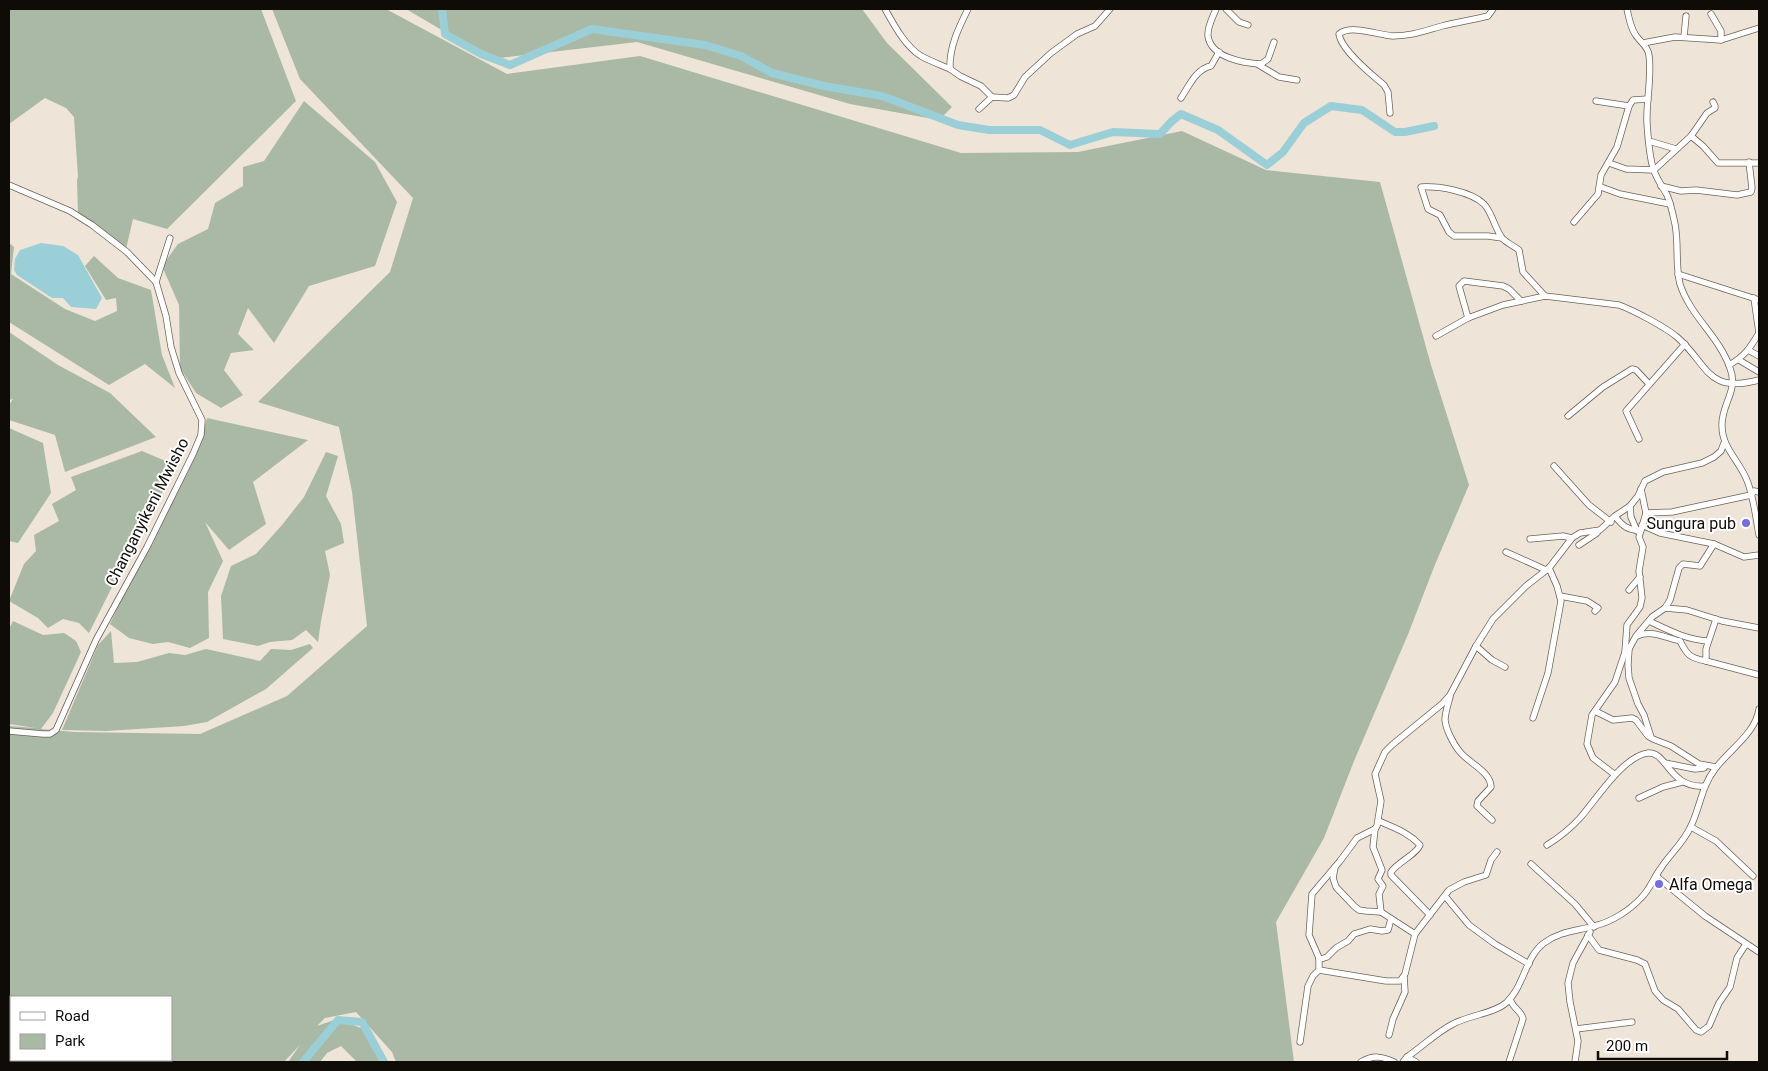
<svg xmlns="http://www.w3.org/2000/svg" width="1768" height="1071" viewBox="0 0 1768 1071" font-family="Roboto,sans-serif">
	<rect width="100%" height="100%" fill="#efe4d8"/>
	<g fill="#a9b9a5" fill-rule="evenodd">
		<path d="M9,9H261L296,101L167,229L133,219L126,249L78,216L77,180L78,177L74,117L66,108L45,98L9,124Z"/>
		<path d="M272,9H386L507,74L640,56L961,153L1078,152L1182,131L1266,170L1380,182L1431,365L1469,485L1434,567L1409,632L1354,761L1324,838L1276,922L1294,1062H396L392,1052L356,1012L325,1018L317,1026L337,1019L366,1030L387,1062H357L341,1046L327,1053L320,1062H288L300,1045L284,1062H9V726L36,728L9,724V629L13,621L43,635L64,633L76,641L81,652L53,713L41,729L74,732L200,734L287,696L367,626L352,492L339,427L258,402L390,272L413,198L300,79ZM11,997H171V1060H11Z"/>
		<path d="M406,9H862L887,43L952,107L939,120L850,104L637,42L491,59Z"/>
		<path d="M304,101L375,162L397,202L375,266L309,286L274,343L248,308L238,334L254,350L231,353L224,370L243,395L221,408L196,393L180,368L179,305L162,266L178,244L208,229L215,203L243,186V167L264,161Z"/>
		<path d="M9,243L14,247L11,274L65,309L95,321L117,311L116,298L106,300L85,266L94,256L118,278L151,290L162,355L175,388L145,364L109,385L9,322Z"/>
		<path d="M9,332L58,365L110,393L156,437L65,472L55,435L9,420V405L13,399L9,400Z"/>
		<path d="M207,418L308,440L253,482L266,524L229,550L205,522L223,561L208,592L209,638L190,648L168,642L153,644L129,638L110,624L164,507L200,445Z"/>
		<path d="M9,428L43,443L51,493L18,543L9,541Z"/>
		<path d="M142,451L175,465L130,561L113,585L89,633L79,623L63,619L48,628L38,618L9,601L24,564L36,551L34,535L59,521L52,504L76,490L71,477Z"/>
		<path d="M326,452L338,456L326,496L341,524L344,543L325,551L330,575L321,621L318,642L306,630L292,640L270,642L258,646L223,639L221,596L231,566L256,554L282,525L304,497Z"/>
		<path d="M111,631L114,663L137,662L169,653L185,655L206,649L260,661L271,649L291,650L310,644L313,648L266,689L207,722L184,726L106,731L62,730L98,645Z"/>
	</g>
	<path fill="#9bcfd7" d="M41,243L63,246L78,255L102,298L96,309L71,307L63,298H52L17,275L14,270L15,259L20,250Z"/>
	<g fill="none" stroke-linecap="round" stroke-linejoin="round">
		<g stroke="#9bcfd7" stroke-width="8">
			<path d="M442,9L445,34L481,54L510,65L592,29L705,45L741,56L772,73L824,86L882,96L958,125L989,130H1040L1070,145L1113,132L1160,134L1172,121L1181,114L1218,130L1267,165L1283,152L1304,123L1331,106L1362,110L1395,132H1405L1434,126"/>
			<path d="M303,1062L338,1020L362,1022L384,1062"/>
		</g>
		<g stroke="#6c6358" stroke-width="7">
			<g id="minor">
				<path d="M885,9C894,25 905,46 921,56C930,61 941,65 950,69"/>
				<path d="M968,9C959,27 949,47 950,69L960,76L981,86L992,97"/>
				<path d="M1216,9C1213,17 1207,27 1208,36C1211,58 1244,63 1261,64L1268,59L1274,42"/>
				<path d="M1226,9L1239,22L1248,25"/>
				<path d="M1627,9C1629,18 1630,26 1635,34C1639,41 1648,46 1649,55C1652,78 1646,101 1647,123C1648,138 1649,154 1653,168C1656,178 1662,186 1667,195C1671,204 1673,215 1675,224C1679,244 1675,265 1680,284C1690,316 1719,336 1730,368C1739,391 1721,404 1722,426C1722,449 1741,462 1748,483C1754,500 1756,518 1759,535"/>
				<path d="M1711,14L1721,31V40"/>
				<path d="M1684,37L1686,16"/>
				<path d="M1643,43L1675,37L1721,40L1759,28"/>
				<path d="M1257,64L1279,77L1297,80"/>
				<path d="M1181,98C1189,86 1196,69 1211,66L1219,52"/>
				<path d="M1596,101L1629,106"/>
				<path d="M979,109L992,97L1008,98L1014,95L1025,77L1051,53L1077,34L1095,26L1110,9"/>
				<path d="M1390,113L1388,92L1384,85C1372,75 1341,50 1339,34C1351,24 1378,35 1393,36C1412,36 1424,31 1442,26C1457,22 1473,20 1488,16L1493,9"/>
				<path d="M1691,136L1703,146L1718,163H1759"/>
				<path d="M1649,141L1676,149"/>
				<path d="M1609,163L1626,169L1654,170L1691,136L1707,113L1715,108V106L1713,102"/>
				<path d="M9,185L70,211L92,225L127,252L156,282L166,316L171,347L179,373L202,420L201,435L193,454L147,547L96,640L56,730L50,734H43L9,731"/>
				<path d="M1661,186L1681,191L1696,190L1737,195L1751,192L1752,188L1749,162"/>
				<path d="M1601,187L1620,194L1670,204"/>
				<path d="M1574,222L1598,194L1601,175L1617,147L1629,106L1633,100L1648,99"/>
				<path d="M1502,238L1488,236H1454L1449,232L1440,215L1428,209L1421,187C1439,186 1470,191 1484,204C1493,214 1495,230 1503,239C1507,243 1514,246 1519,250L1523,272L1545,296"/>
				<path d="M1678,274L1759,300"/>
				<path d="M156,282L170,238"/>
				<path d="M1754,298L1759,333"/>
				<path d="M1468,318L1459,286L1464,281L1503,286L1509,289L1521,301"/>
				<path d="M1436,336L1468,318L1503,305L1545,296L1619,305C1635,311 1665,327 1677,337C1709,365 1706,394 1759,380"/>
				<path d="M1748,350L1759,356"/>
				<path d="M1739,360L1759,372"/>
				<path d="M1729,365C1745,356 1750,348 1759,333"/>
				<path d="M1568,416L1603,387L1632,369L1636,370L1649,384"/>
				<path d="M1639,439L1626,411L1685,344"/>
				<path d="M1554,466L1589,505L1611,522"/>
				<path d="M1630,506L1631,517L1637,531"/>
				<path d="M1646,513L1672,512L1751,495L1754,491L1759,492"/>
				<path d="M1615,516C1622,526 1629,531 1641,530"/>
				<path d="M1642,525L1660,533L1714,544"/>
				<path d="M1530,539L1563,536L1572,538"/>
				<path d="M1579,545L1597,533"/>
				<path d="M1506,552L1546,570"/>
				<path d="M1629,590L1640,577"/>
				<path d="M1560,596L1587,601L1598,608L1595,611"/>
				<path d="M1665,608L1670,600L1679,568L1683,564L1700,566L1714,544L1744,557L1759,555"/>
				<path d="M1716,619L1706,649V661L1759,675"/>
				<path d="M1649,621C1668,630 1687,640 1708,641"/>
				<path d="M1637,636C1651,629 1666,638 1680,641C1687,655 1690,658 1706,661"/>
				<path d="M1476,646L1492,660L1505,667"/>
				<path d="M1629,649L1628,665L1629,678L1638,704L1644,715L1651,737"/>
				<path d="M1625,652L1627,625L1640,607L1642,598L1639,571L1643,547L1639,537L1646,513L1641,489"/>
				<path d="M1450,697C1448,704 1445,713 1445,720C1446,730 1454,745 1460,752C1469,763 1491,772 1491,787L1478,801L1477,806L1492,820"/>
				<path d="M1595,711L1613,720L1632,718L1636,720L1648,736L1653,739L1671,746L1699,764L1716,767"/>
				<path d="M1533,718L1548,673L1561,601L1557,586L1549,568"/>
				<path d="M1665,763L1695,769L1704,768"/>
				<path d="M1614,774L1593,758L1587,744L1592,715L1615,682L1625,652L1629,649L1636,636L1652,617L1665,608L1687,610L1722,621L1759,628"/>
				<path d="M1639,798L1663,787L1682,782"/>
				<path d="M1379,821C1394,828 1408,832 1420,845C1417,854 1398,862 1391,872V875L1430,915"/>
				<path d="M1691,827L1716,841L1753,876"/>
				<path d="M1375,829L1373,847L1382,870L1378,879L1383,886L1379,894L1381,912"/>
				<path d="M1547,845C1560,837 1570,829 1580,818C1596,800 1623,756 1648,753C1667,751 1669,789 1705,786"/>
				<path d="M1531,864L1575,904L1594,927"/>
				<path d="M1335,867L1333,878L1336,887L1354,906L1359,910L1366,911L1381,912L1415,934"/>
				<path d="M1656,876L1705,916L1759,952"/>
				<path d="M1445,896L1469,925L1495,944L1529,964"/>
				<path d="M1588,935L1599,950L1637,960L1645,964L1655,991L1663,1000L1678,1009L1696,1030L1701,1032L1709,1026L1719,1003L1730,987L1737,958L1746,944"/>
				<path d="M1319,958L1321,959L1327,957L1336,948L1348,941L1354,934L1370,929L1382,931L1388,930L1391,919"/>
				<path d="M1319,970L1386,981H1400L1405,974L1415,934L1449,890L1464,882L1486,875L1491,860L1497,852"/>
				<path d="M1576,1029L1632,1022"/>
				<path d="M1389,1035L1393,1019L1405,992L1404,976"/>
				<path d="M1300,1042L1308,986L1313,976L1319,970V958L1309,935L1312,894L1340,861L1357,838L1375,829L1377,826L1381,801L1375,774L1385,752L1392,745L1442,704L1450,695L1476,646L1493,619L1526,586L1549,568L1572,538L1580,533L1600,530L1615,516L1630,506L1638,496L1645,481L1663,472L1702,463L1714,457L1721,451L1724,443"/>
				<path d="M1407,1057L1416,1062"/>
				<path d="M1361,1062C1373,1055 1382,1056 1394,1062"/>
				<path d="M1403,1062L1407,1057C1423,1046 1437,1032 1453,1024C1469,1015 1493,1014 1506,1003C1524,987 1525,957 1544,943C1560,931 1577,931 1594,926C1612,922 1630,910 1642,897C1650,889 1654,877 1661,868C1670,854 1683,843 1690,828C1700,809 1701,787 1715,769C1729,750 1756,733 1759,709"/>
				<path d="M1509,1062L1523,1019C1522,1011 1513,1009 1510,999"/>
				<path d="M1575,1062L1578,1041L1570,1002L1568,983L1573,963L1590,932"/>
			</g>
		</g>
		<use href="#minor" stroke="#fff" stroke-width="5.5"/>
	</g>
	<g fill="#756be6" stroke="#fff" stroke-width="2">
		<circle cx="1746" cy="523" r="5"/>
		<circle cx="1659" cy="884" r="5"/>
	</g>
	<g text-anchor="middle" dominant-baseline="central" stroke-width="4" stroke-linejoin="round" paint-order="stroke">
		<g font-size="16" fill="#0f0c08" stroke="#fff">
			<text transform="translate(147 512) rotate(-63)">Changanyikeni Mwisho</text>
		</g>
		<g font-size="16" fill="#0f0c08" stroke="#fff" text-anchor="end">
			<text x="1736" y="523">Sungura pub</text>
			<text x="1669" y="884" text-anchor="start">Alfa Omega</text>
		</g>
	</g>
	<rect width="1768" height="1071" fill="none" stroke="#0f0c08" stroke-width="20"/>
	<rect x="10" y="996" width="162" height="65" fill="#ffffff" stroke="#9f9e9c"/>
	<rect x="20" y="1012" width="25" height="8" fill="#ffffff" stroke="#9f9e9c"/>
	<text x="55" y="1021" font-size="15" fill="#0f0c08">Road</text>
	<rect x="20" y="1034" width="25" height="15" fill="#a9b9a5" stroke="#9f9e9c"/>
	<text x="55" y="1046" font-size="15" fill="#0f0c08">Park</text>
	<path d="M1598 1051v8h129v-8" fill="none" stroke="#0f0c08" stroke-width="2.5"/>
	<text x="1606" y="1051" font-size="15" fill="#0f0c08" stroke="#ffffff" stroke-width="4" paint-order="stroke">200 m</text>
</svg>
